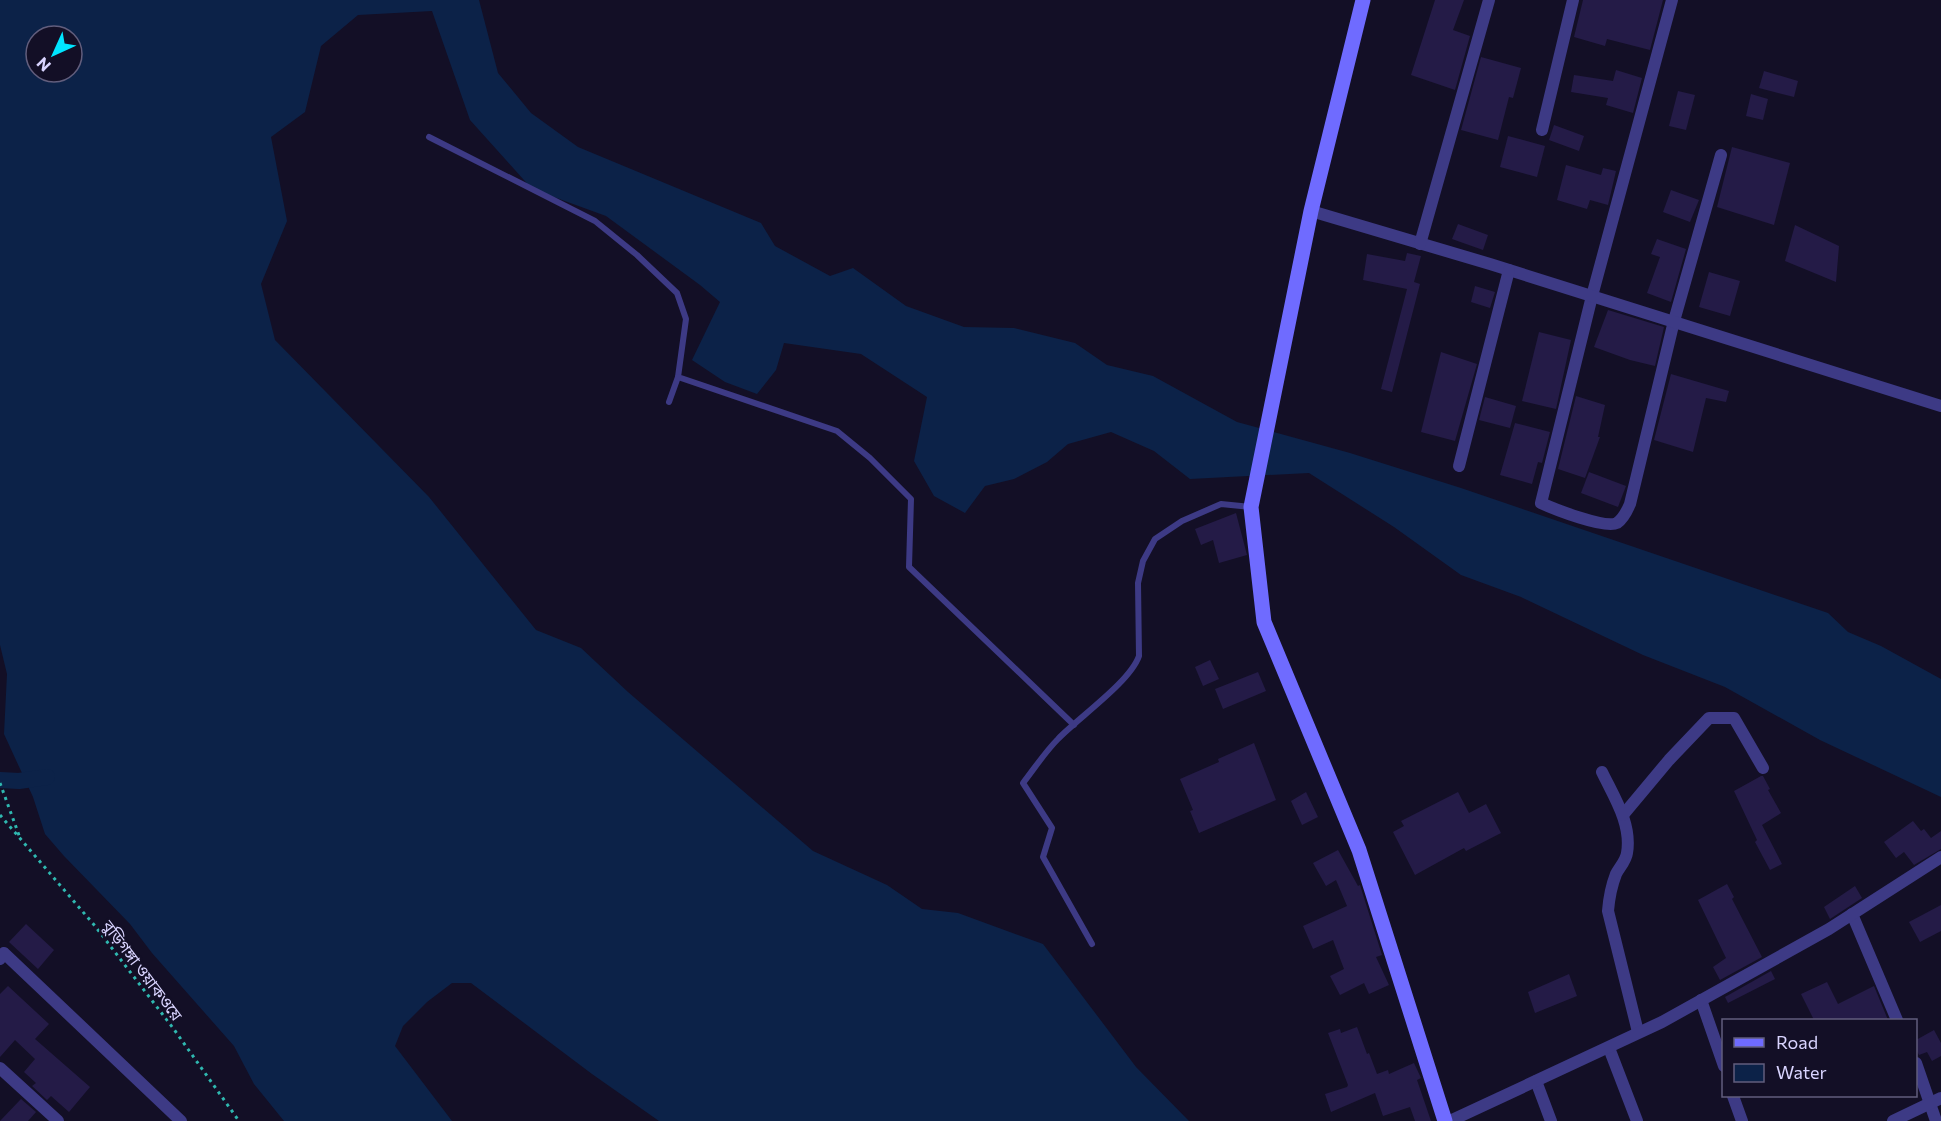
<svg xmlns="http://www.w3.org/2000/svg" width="1941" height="1121" viewBox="0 0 1941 1121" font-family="Commissioner,'Noto Sans Bengali',sans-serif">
	<rect width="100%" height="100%" fill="#130f26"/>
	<path fill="#0c2248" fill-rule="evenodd" d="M0,0H479L498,73L531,113L578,147L761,223L775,246L830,276L853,268L906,306L964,327L1014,328L1075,343L1107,365L1153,376L1237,422L1350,453L1461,488L1828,613L1848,632L1881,646L1941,679V797L1820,740L1725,687L1643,655L1521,597L1461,575L1394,527L1309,473L1190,479L1154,451L1111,432L1068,444L1047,462L1014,479L985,486L965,513L934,496L914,461L927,397L861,354L784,343L776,370L757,394L725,382L692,360L720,302L700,285L606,216L532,189L470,120L432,11L358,15L321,46L305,112L271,137L287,221L261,284L275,340L429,497L536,630L581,648L628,692L813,851L887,885L922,909L958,913L1043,944L1136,1067L1189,1121H659L592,1074L471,983H452L427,1002L403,1026L395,1046L452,1121H284L254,1084L234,1046L152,953L130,924L64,856L45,834L33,797L4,734L7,674L0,645ZM36,36H72V72H36Z"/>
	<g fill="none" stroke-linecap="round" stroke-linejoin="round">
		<path stroke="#0c2248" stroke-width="16" d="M0,780L19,781L47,777"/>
	</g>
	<g fill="#241b47">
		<path d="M1435,0H1464L1453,30L1470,36L1455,90L1411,75Z"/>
		<path d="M1583,0H1663L1650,50L1607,39L1605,46L1574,37Z"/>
		<path d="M1481,57L1521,68L1513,98L1509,97L1498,140L1461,130Z"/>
		<path d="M1616,70L1642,78L1633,113L1606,105L1608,98L1571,92L1574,75L1613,81Z"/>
		<path d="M1764,71L1798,81L1794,97L1759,88Z"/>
		<path d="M1678,91L1695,95L1686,130L1669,126Z"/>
		<path d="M1751,94L1768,99L1763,120L1746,116Z"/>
		<path d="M1554,125L1584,136L1579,151L1549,140Z"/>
		<path d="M1508,136L1545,146L1537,177L1500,167Z"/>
		<path d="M1732,147L1790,163L1774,225L1717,207Z"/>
		<path d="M1566,165L1601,175L1603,168L1616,171L1608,205L1590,200L1587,209L1557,200Z"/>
		<path d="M1671,190L1699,200L1690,222L1663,212Z"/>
		<path d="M1458,224L1488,235L1483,250L1452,239Z"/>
		<path d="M1795,225L1839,246L1836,282L1785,261Z"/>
		<path d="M1657,239L1686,249L1671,302L1647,293L1660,257L1651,254Z"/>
		<path d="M1407,253L1421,256L1414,282L1420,284L1392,392L1381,389L1407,289L1363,280L1367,254L1405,261Z"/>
		<path d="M1709,272L1740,281L1730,316L1699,307Z"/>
		<path d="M1475,286L1495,292L1490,308L1471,302Z"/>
		<path d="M1608,310L1664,327L1655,366L1630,360L1594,347Z"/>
		<path d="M1539,332L1571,340L1556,409L1522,401Z"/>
		<path d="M1441,352L1477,364L1455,441L1421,432Z"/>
		<path d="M1671,374L1729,391L1726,402L1706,398L1693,452L1654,440Z"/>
		<path d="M1576,396L1605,405L1598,437H1600L1585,478L1558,469Z"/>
		<path d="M1485,397L1516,406L1510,428L1479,420Z"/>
		<path d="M1515,423L1550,432L1542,463L1538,462L1532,484L1500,475Z"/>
		<path d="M1589,472L1626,486L1618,507L1581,493Z"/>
		<path d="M1236,513L1247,555L1219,563L1213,540L1201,545L1195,529Z"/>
		<path d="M1210,660L1219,679L1203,686L1195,667Z"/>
		<path d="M1258,672L1266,691L1223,709L1215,689Z"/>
		<path d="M1254,743L1276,800L1199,833L1190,811L1193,810L1180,779L1219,762L1218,759Z"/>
		<path d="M1761,776H1763L1770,789L1768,790L1781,813L1762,825L1782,864L1770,870L1755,842L1757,840L1734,791Z"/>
		<path d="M1306,792L1318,817L1302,825L1291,801Z"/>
		<path d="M1458,792L1469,813L1486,804L1501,833L1466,851L1464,848L1415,875L1393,832L1404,826L1401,821Z"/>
		<path d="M1913,821L1921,831L1924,829L1931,838L1941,831V849L1914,865L1904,852L1896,858L1884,842Z"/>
		<path d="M1338,850L1358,886L1360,885L1382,955L1376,957L1389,985L1369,994L1364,983L1340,995L1330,976L1344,969L1333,940L1313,949L1303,926L1347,906L1336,880L1326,886L1313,863Z"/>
		<path d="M1727,884L1734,897L1732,899L1762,957L1720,980L1713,967L1726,958L1698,900Z"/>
		<path d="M1855,886L1862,898L1830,919L1824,907Z"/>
		<path d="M1941,905V931L1920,942L1909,922Z"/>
		<path d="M26,924L54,950L38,969L9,942Z"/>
		<path d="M1771,971L1775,979L1728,1003L1725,997Z"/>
		<path d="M1569,974L1577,996L1535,1013L1528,992Z"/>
		<path d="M1827,982L1838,1004L1874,986L1888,1020H1814L1801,994Z"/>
		<path d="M8,986L49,1024L35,1039L90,1087L69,1112L51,1096L47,1100L32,1086L36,1083L24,1072L35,1059L15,1040L0,1057V994Z"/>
		<path d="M1357,1027L1367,1054L1369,1053L1377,1074L1388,1070L1389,1074L1414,1063L1421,1078L1417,1080L1431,1121H1415L1410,1107L1383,1116L1375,1093L1331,1112L1325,1094L1347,1087L1348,1085L1328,1033L1340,1029L1341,1033Z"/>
		<path d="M1934,1030L1941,1043V1056L1932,1061L1927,1052L1919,1055L1916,1049V1040Z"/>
		<path d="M21,1099L36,1112L28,1121H0Z"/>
	</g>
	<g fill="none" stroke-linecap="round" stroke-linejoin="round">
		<g stroke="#2fb8b0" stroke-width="3" stroke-dasharray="3 4.5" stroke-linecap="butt">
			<path d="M0,783L20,838"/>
			<path d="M0,815L95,926L173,1028L239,1121"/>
		</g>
		<g stroke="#3d3a85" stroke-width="6">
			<path d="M429,137L595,221L637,255L677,293L686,319L678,377L837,431L870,458L911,499L909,567L1074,725"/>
			<path d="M669,402L678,377"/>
			<path d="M1092,944L1043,857L1052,828L1023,783C1034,769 1045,752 1058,739C1078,718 1130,682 1139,656L1138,583L1143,561L1155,539L1182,521L1221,504L1251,507"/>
		</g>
		<g stroke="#3d3a85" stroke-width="12">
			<path d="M1672,0L1592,296L1541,503C1554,509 1605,529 1617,523C1623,519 1627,511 1630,504L1674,321L1721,155"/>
			<path d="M1542,130L1573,0"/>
			<path d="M1311,211L1490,264L1941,406"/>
			<path d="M1420,244L1489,0"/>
			<path d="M1459,466L1509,270"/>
			<path d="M1602,772C1614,797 1632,824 1627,853C1626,861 1619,868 1616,874C1611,887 1609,898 1608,911L1638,1032"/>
			<path d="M1623,815L1669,760L1709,718H1734L1763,768"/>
			<path d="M1852,914L1897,1020"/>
			<path d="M0,959L4,953L181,1121"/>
			<path d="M1701,1000L1724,1066"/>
			<path d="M1609,1048L1637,1121"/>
			<path d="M1916,1063L1936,1121"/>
			<path d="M0,1068L58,1121"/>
			<path d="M1536,1081L1551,1121"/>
			<path d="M1733,1096L1742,1121"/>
			<path d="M1450,1121L1662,1022L1829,929L1941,857"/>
			<path d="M1893,1121L1941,1098"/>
		</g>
		<path stroke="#6f6bff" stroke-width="15" d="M1363,0L1311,211L1251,507L1264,622L1359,850L1445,1121"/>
	</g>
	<g text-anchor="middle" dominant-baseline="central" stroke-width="5" stroke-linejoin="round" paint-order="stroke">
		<g font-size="16" fill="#d9d4ff" stroke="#130f26">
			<text transform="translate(143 970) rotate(53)">বুড়িগঙ্গা ওয়াকওয়ে</text>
		</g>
	</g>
	<rect x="1722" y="1019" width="195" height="78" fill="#130f26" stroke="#625e7d" stroke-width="1.5"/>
	<rect x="1734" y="1038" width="30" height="9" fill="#6f6bff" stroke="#625e7d" stroke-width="1.5"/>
	<text x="1776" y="1049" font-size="18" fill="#d9d4ff">Road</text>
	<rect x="1734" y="1064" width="30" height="18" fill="#0c2248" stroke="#625e7d" stroke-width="1.5"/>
	<text x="1776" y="1079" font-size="18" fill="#d9d4ff">Water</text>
	<g transform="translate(54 54) rotate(225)"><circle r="28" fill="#130f26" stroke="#625e7d" stroke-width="1.5"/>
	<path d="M0-4.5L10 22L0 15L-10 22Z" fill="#00e5ff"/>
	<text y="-9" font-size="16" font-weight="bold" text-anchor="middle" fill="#d9d4ff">N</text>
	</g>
</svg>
